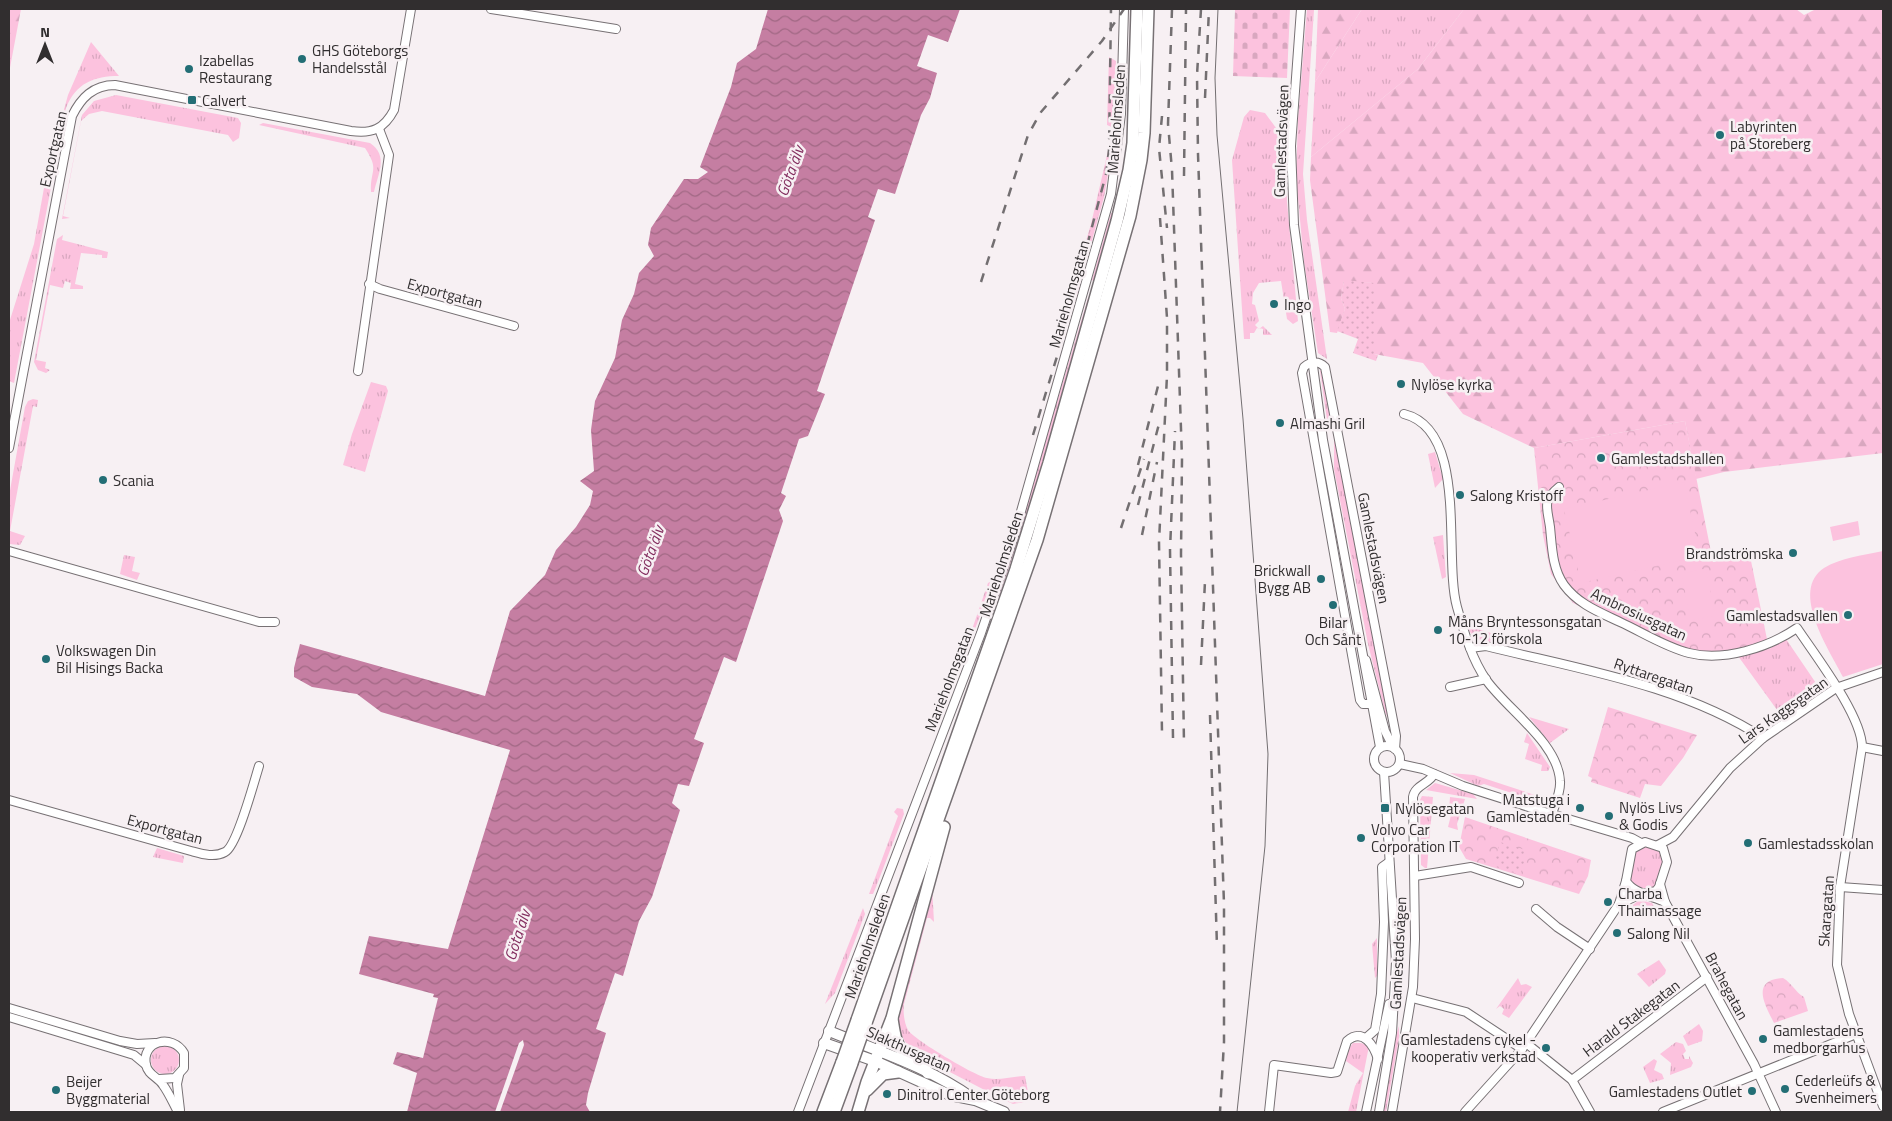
<svg xmlns="http://www.w3.org/2000/svg" width="1892" height="1121" viewBox="0 0 1892 1121" font-family="'Titillium Web',sans-serif">
	<defs>
		<pattern id="grass-tufts" width="24" height="20" patternUnits="userSpaceOnUse" patternTransform="scale(1.25)"><rect width="24" height="20" fill="#fcc2de"/><path d="M3 7l-1-3M5 7V3M7 7l1-3M15 17l-1-3M17 17v-4M19 17l1-3" fill="none" stroke="#d8a7bf"/></pattern>
		<pattern id="forest-firs" width="22" height="20" patternUnits="userSpaceOnUse" patternTransform="scale(1.25)"><rect width="22" height="20" fill="#fcc2de"/><path d="M5 1l3.5 6h-7zM16 11l3.5 6h-7z" fill="#d8a7bf"/></pattern>
		<pattern id="cemetery-stones" width="16" height="16" patternUnits="userSpaceOnUse" patternTransform="scale(1.25)"><rect width="16" height="16" fill="#fcc2de"/><path d="M2 7V4a2 2 0 0 1 4 0v3zM10 15v-3a2 2 0 0 1 4 0v3z" fill="#d8a7bf"/></pattern>
		<pattern id="park-crowns" width="20" height="18" patternUnits="userSpaceOnUse" patternTransform="scale(1.25)"><rect width="20" height="18" fill="#fcc2de"/><path d="M2 6a3 3 0 1 1 6 0M12 15a3 3 0 1 1 6 0" fill="none" stroke="#d8a7bf"/></pattern>
		<pattern id="garden-dots" width="8" height="8" patternUnits="userSpaceOnUse" patternTransform="scale(1.25)"><rect width="8" height="8" fill="#fcc2de"/><path d="M2 2h.1M6 6h.1" fill="none" stroke="#d8a7bf" stroke-width="1.8" stroke-linecap="round"/></pattern>
		<pattern id="water-waves" width="16" height="10" patternUnits="userSpaceOnUse" patternTransform="scale(1.25)"><rect width="16" height="10" fill="#c57ea2"/><path d="M0 5q4-4 8 0t8 0" fill="none" stroke="#a16884"/></pattern>
	</defs>
	<rect width="100%" height="100%" fill="#f7f0f3"/>
	<g fill="url(#grass-tufts)">
		<path d="M1307,9L1314,10L1303,174L1307,220L1327,359L1318,353L1304,262L1296,177L1298,119Z"/>
		<path d="M1362,9H1464L1418,69L1311,157L1315,82Z"/>
		<path d="M91,42L119,76C94,76 76,83 66,108L14,383L9,381V323L34,244L47,171L68,95Z"/>
		<path d="M1109,57L1116,61L1114,128L1107,125Z"/>
		<path d="M116,95L238,118L241,123L239,138L233,142L228,135L102,111L89,114L81,121L63,216L70,218L62,219L82,115L94,101Z"/>
		<path d="M1250,110L1265,113L1285,140L1280,141V144L1285,143L1287,202L1298,321L1293,324L1287,319L1281,281L1259,283L1253,293L1252,304L1255,305L1259,321L1255,325L1259,329L1263,326L1272,335H1263V329C1261,328 1259,329 1257,328L1254,333H1250V339H1244L1232,160L1244,117Z"/>
		<path d="M263,123L370,143C389,156 378,174 374,192H371C370,169 380,171 365,148L259,125Z"/>
		<path d="M1108,151H1112L1104,197L1076,298L1074,299L1071,292L1091,224Z"/>
		<path d="M1111,213H1113L1094,282L1092,280Z"/>
		<path d="M63,235L62,240L108,252L107,258H102V255L81,253L75,284L83,286V289H70L71,283L65,281L63,288L50,285L36,360L46,362L45,368L50,370L46,373L38,370L34,362L57,239Z"/>
		<path d="M1090,297L1035,490L995,609L1088,298Z"/>
		<path d="M1321,370L1330,416L1328,427L1320,371Z"/>
		<path d="M371,382L386,386L388,391L365,472L343,465L352,434Z"/>
		<path d="M33,399L38,400L37,407L33,406L10,531L25,536L20,545L9,544V496L25,407L28,401Z"/>
		<path d="M1335,440L1389,720L1385,712L1368,644L1334,469V441Z"/>
		<path d="M1435,452L1443,479L1435,488L1428,454Z"/>
		<path d="M1443,535L1446,577L1442,579L1433,537Z"/>
		<path d="M124,555L135,557L132,571L140,573L137,580L120,574Z"/>
		<path d="M990,582L988,595L968,647L967,644L988,583Z"/>
		<path d="M1469,626L1500,636L1498,645L1474,638L1467,627Z"/>
		<path d="M1786,639L1820,689L1780,714L1738,656L1769,649Z"/>
		<path d="M1529,717L1569,729L1550,743Z"/>
		<path d="M1527,733L1550,767L1548,771H1541L1542,765L1525,759L1529,744L1524,742Z"/>
		<path d="M1450,773L1474,775L1550,800L1542,803L1484,784L1478,786Z"/>
		<path d="M1435,783L1473,794L1477,799L1426,790Z"/>
		<path d="M1422,796L1433,797L1427,868H1425L1421,865L1420,800Z"/>
		<path d="M1450,797L1465,799L1457,824L1458,830L1448,827L1452,811L1449,810Z"/>
		<path d="M897,808L903,809L904,814L876,887L873,894H869L898,816L894,812Z"/>
		<path d="M1643,845L1659,850L1663,858L1657,883C1649,894 1640,889 1631,883C1628,870 1631,852 1643,845Z"/>
		<path d="M157,848L184,856L183,863L153,857Z"/>
		<path d="M932,886L934,922L930,918H927L904,1004C903,1013 904,1022 908,1030C913,1039 975,1076 987,1078C1000,1081 1012,1076 1025,1076L1028,1092L1024,1102L1013,1104L1002,1099L913,1053C905,1043 896,1028 898,1015Z"/>
		<path d="M1639,900L1652,903L1661,916L1633,908V905Z"/>
		<path d="M863,908L865,914L835,993L825,1004Z"/>
		<path d="M1377,938V976L1375,978L1372,944Z"/>
		<path d="M1659,960L1666,970L1665,974L1649,987L1637,974Z"/>
		<path d="M1518,978L1521,985L1526,984L1532,987L1509,1018L1502,1014L1504,1009L1500,1006L1496,1009Z"/>
		<path d="M1699,1024L1703,1031L1702,1041L1688,1046L1683,1036Z"/>
		<path d="M1399,1026V1038L1386,1112H1382L1393,1045Z"/>
		<path d="M1676,1042L1683,1044L1686,1051L1683,1054L1685,1059H1689V1056L1693,1063L1691,1067L1670,1075L1671,1063L1660,1054Z"/>
		<path d="M1353,1043H1361L1369,1046L1356,1112H1348L1355,1086L1363,1073L1346,1061L1348,1050Z"/>
		<circle cx="165" cy="1060" r="14"/>
		<path d="M1654,1059L1657,1061L1654,1070L1662,1074L1664,1079L1650,1083L1643,1067Z"/>
	</g>
	<g fill="url(#forest-firs)">
		<path d="M9,9H21L9,73Z"/>
		<path d="M1318,9H1362L1315,82Z"/>
		<path d="M1464,9H1796L1804,15L1816,9H1883V453L1724,472L1696,479L1685,421L1534,448L1463,414L1423,363L1374,354L1373,283L1344,281L1341,298L1345,309L1337,333L1330,332L1310,180L1311,157L1418,69Z"/>
	</g>
	<path fill="url(#cemetery-stones)" d="M1235,9H1290L1287,78L1233,76Z"/>
	<g fill="url(#park-crowns)">
		<path d="M1685,421L1713,562L1750,556L1769,649C1744,656 1716,662 1690,657L1573,603L1551,574L1543,535L1534,448Z"/>
		<path d="M1608,707L1697,735L1683,758L1661,786L1645,784L1640,798L1591,782L1592,778L1588,776Z"/>
		<path d="M1465,817L1591,860L1588,876L1579,894L1466,859L1459,847Z"/>
		<path d="M1783,978C1792,983 1795,992 1804,997L1808,1011L1774,1023C1765,1005 1750,980 1783,978Z"/>
	</g>
	<g fill="url(#garden-dots)">
		<path d="M1344,280L1374,283V354L1378,355L1376,361L1353,353L1358,339L1337,331L1345,309L1341,298Z"/>
		<path d="M1500,842L1528,851L1520,875L1493,866Z"/>
	</g>
	<g fill="#fcc2de">
		<path d="M1684,482L1700,556L1581,583L1564,509Z"/>
		<path d="M1858,521L1860,535L1833,541L1830,527Z"/>
		<path d="M1883,551V664L1843,677C1830,651 1789,591 1824,568C1840,558 1864,555 1883,551Z"/>
		<path d="M1703,569L1706,570L1715,613L1712,616L1694,620L1690,618L1682,576L1684,573Z"/>
	</g>
	<path fill="url(#water-waves)" d="M768,9H960L948,42L928,35L917,66L937,73L930,98L921,115L895,194L878,189L868,217L875,220L817,391L825,394L808,436L799,439L781,493L786,496L779,510L783,521L736,662L724,657L694,739L704,743L689,786L678,784L672,803L680,810L652,897L639,921L623,976L615,973L596,1029L606,1033L588,1093L586,1105L590,1112H407L417,1073L393,1064L397,1052L423,1058L438,998L433,997L434,994L359,974L369,936L448,949L510,750L381,712L357,694L312,687L294,677V668L300,644L485,696L510,611L545,575L556,550L576,527L590,505L593,491L580,481L594,471L591,430L595,401L615,358L622,320L634,294L639,273L654,256L648,245L651,228L684,179H698L708,172L700,167L731,87L737,63L756,49Z"/>
	<path fill="#f7f0f3" d="M523,1040L524,1045L500,1112H495L519,1043Z"/>
	<g fill="none" stroke-linecap="round" stroke-linejoin="round">
		<g stroke="#777174" stroke-width="10">
			<g id="minor">
				<path d="M491,9L616,29"/>
				<path d="M1301,9L1291,146L1294,225L1323,440L1380,747"/>
				<path d="M369,284L380,289L514,326"/>
				<path d="M358,371L389,155L379,129"/>
				<path d="M1404,414C1469,430 1443,557 1457,607C1464,632 1472,660 1487,681C1508,710 1558,743 1560,781C1561,792 1555,804 1552,814"/>
				<path d="M9,448L72,116C81,98 93,85 115,85L351,131C372,134 384,129 394,110L411,9"/>
				<path d="M1559,487C1542,501 1547,506 1550,527C1552,546 1552,568 1564,585C1578,604 1599,612 1620,622C1642,632 1665,647 1689,653C1724,662 1769,647 1797,628C1815,655 1862,716 1862,747L1840,887L1837,965L1849,1014L1883,1106"/>
				<path d="M9,551L259,622H275"/>
				<path d="M1470,648L1486,646C1578,669 1682,685 1763,738"/>
				<path d="M1366,660L1385,731L1393,747"/>
				<path d="M1450,687L1486,679"/>
				<path d="M1372,704H1363L1360,700L1302,373L1304,367C1311,361 1319,361 1325,367L1396,736L1395,749"/>
				<circle cx="1387" cy="759" r="13"/>
				<path d="M1862,747L1883,751"/>
				<path d="M1400,764L1423,769L1463,786L1538,810L1632,838L1641,843"/>
				<path d="M9,800L191,851C202,854 214,858 225,852C237,846 254,782 259,766"/>
				<path d="M1658,845L1673,837L1730,768L1763,738L1836,688L1883,672"/>
				<path d="M1415,876L1471,867L1519,883"/>
				<path d="M1660,884L1665,902L1754,1064L1776,1112"/>
				<path d="M1840,887L1883,890"/>
				<path d="M1647,893L1656,891L1659,887L1667,862L1663,848L1645,842L1632,849L1626,881C1633,893 1652,896 1665,902"/>
				<path d="M1619,904L1643,893"/>
				<path d="M1536,909L1557,927L1590,949"/>
				<path d="M1412,998L1466,1012L1522,1049"/>
				<path d="M9,1008L120,1041L137,1044L155,1043"/>
				<path d="M9,1017L121,1051L134,1055L146,1065"/>
				<path d="M1366,1038L1375,1030L1381,994L1384,922L1382,867L1389,862"/>
				<path d="M1526,1043L1572,1080L1590,1112"/>
				<path d="M179,1075L177,1084L180,1110"/>
				<path d="M159,1079L175,1078L184,1068V1053C172,1033 141,1041 146,1065C148,1075 158,1077 163,1085C169,1093 173,1103 178,1112"/>
				<path d="M1572,1080L1707,977"/>
				<path d="M798,1112L981,633L1014,536L1111,194L1121,114L1124,9"/>
				<path d="M1269,1112L1274,1065L1331,1073L1337,1072L1347,1041C1363,1027 1374,1046 1378,1059"/>
				<path d="M1366,1112L1389,1004"/>
				<path d="M1379,1112L1392,1033L1396,962L1384,772"/>
				<path d="M1392,1112L1413,987L1415,939L1413,797C1415,785 1429,784 1434,774"/>
				<path d="M1465,1112L1522,1049L1619,904L1626,881"/>
				<path d="M1663,1112L1856,1034"/>
			</g>
		</g>
		<g stroke="#777174" stroke-width="12">
			<g id="major">
				<path d="M829,1031C875,1050 931,1068 972,1098"/>
				<path d="M824,1043L875,1061L950,1095L975,1100L1004,1112"/>
			</g>
		</g>
		<g stroke="#777174" stroke-width="14">
			<g id="highway">
				<path d="M892,1019C894,1030 895,1045 904,1053C913,1061 921,1062 928,1073"/>
				<path d="M857,1020L1016,569L1049,463L1117,221L1129,170L1133,143L1137,9"/>
				<path d="M866,1023L1037,540L1130,216L1141,160L1144,133L1148,9"/>
				<path d="M867,1090L883,1074L898,1072"/>
				<path d="M823,1112L842,1062"/>
				<path d="M834,1112L852,1063"/>
				<path d="M858,1112L867,1082L892,1018L944,827"/>
			</g>
		</g>
		<use href="#minor" stroke="#fff" stroke-width="8"/>
		<use href="#major" stroke="#fff" stroke-width="10"/>
		<use href="#highway" stroke="#fff" stroke-width="11"/>
		<path stroke="#736f71" stroke-width="1" d="M1218,9L1215,78L1217,135L1243,419L1268,754L1265,846L1237,1112"/>
		<g stroke="#736f71" stroke-width="2.5" stroke-dasharray="9 9" stroke-linecap="butt">
			<path d="M1172,9L1168,124L1172,170L1182,458L1181,554L1184,744"/>
			<path d="M1201,9L1197,75L1198,154L1224,904V1042L1220,1112"/>
			<path d="M1205,98L1209,9"/>
			<path d="M1162,116L1159,148L1167,228"/>
			<path d="M1184,176L1186,9"/>
			<path d="M1160,218L1167,318V375L1159,542L1162,733"/>
			<path d="M981,282L1028,135L1041,112L1102,41L1124,9"/>
			<path d="M1033,435L1062,340L1106,174L1109,150L1111,9"/>
			<path d="M1138,465L1158,386"/>
			<path d="M1138,505L1160,420"/>
			<path d="M1121,528L1144,459"/>
			<path d="M1142,535L1157,462"/>
			<path d="M1201,665L1205,581"/>
			<path d="M1210,715L1217,947"/>
			<path d="M1173,738L1170,550L1175,431"/>
		</g>
		<g stroke="#777174" stroke-width="14" stroke-linecap="butt">
			<g id="highway-bridge">
				<path d="M842,1062L857,1020"/>
				<path d="M852,1063L866,1023"/>
			</g>
		</g>
		<use href="#highway-bridge" stroke="#fff" stroke-width="11"/>
	</g>
	<g fill="#236e75" stroke="#f7f0f3" stroke-width="2">
		<circle cx="302" cy="59" r="5"/>
		<circle cx="189" cy="69" r="5"/>
		<rect x="187" y="95" width="10" height="10" rx="2.5"/>
		<circle cx="1720" cy="135" r="5"/>
		<circle cx="1274" cy="304" r="5"/>
		<circle cx="1401" cy="384" r="5"/>
		<circle cx="1280" cy="423" r="5"/>
		<circle cx="1601" cy="458" r="5"/>
		<circle cx="103" cy="480" r="5"/>
		<circle cx="1460" cy="495" r="5"/>
		<circle cx="1793" cy="553" r="5"/>
		<circle cx="1321" cy="579" r="5"/>
		<circle cx="1333" cy="605" r="5"/>
		<circle cx="1848" cy="615" r="5"/>
		<circle cx="1438" cy="630" r="5"/>
		<circle cx="46" cy="659" r="5"/>
		<rect x="1380" y="803" width="10" height="10" rx="2.5"/>
		<circle cx="1580" cy="808" r="5"/>
		<circle cx="1609" cy="816" r="5"/>
		<circle cx="1361" cy="838" r="5"/>
		<circle cx="1748" cy="843" r="5"/>
		<circle cx="1608" cy="902" r="5"/>
		<circle cx="1617" cy="933" r="5"/>
		<circle cx="1763" cy="1039" r="5"/>
		<circle cx="1546" cy="1048" r="5"/>
		<circle cx="1785" cy="1089" r="5"/>
		<circle cx="56" cy="1090" r="5"/>
		<circle cx="1752" cy="1091" r="5"/>
		<circle cx="887" cy="1094" r="5"/>
	</g>
	<g text-anchor="middle" dominant-baseline="central" stroke-width="5" stroke-linejoin="round" paint-order="stroke">
		<g font-size="15" fill="#312e2f" stroke="#f7f0f3" text-anchor="start">
			<text x="312" y="50">GHS Göteborgs<tspan x="312" dy="17">Handelsstål</tspan></text>
			<text x="199" y="60">Izabellas<tspan x="199" dy="17">Restaurang</tspan></text>
			<text x="202" y="100">Calvert</text>
			<text x="1730" y="126">Labyrinten<tspan x="1730" dy="17">på Storeberg</tspan></text>
			<text x="1284" y="304">Ingo</text>
			<text x="1411" y="384">Nylöse kyrka</text>
			<text x="1290" y="423">Almashi Gril</text>
			<text x="1611" y="458">Gamlestadshallen</text>
			<text x="113" y="480">Scania</text>
			<text x="1470" y="495">Salong Kristoff</text>
			<text x="1783" y="553" text-anchor="end">Brandströmska</text>
			<text x="1311" y="570" text-anchor="end">Brickwall<tspan x="1311" dy="17">Bygg AB</tspan></text>
			<text x="1838" y="615" text-anchor="end">Gamlestadsvallen</text>
			<text x="1448" y="621">Måns Bryntessonsgatan<tspan x="1448" dy="17">10-12 förskola</tspan></text>
			<text x="1333" y="622" text-anchor="middle">Bilar<tspan x="1333" dy="17">Och Sånt</tspan></text>
			<text x="56" y="650">Volkswagen Din<tspan x="56" dy="17">Bil Hisings Backa</tspan></text>
			<text x="1570" y="799" text-anchor="end">Matstuga i<tspan x="1570" dy="17">Gamlestaden</tspan></text>
			<text x="1619" y="807">Nylös Livs<tspan x="1619" dy="17">&amp; Godis</tspan></text>
			<text x="1395" y="808">Nylösegatan</text>
			<text x="1371" y="829">Volvo Car<tspan x="1371" dy="17">Corporation IT</tspan></text>
			<text x="1758" y="843">Gamlestadsskolan</text>
			<text x="1618" y="893">Charba<tspan x="1618" dy="17">Thaimassage</tspan></text>
			<text x="1627" y="933">Salong Nil</text>
			<text x="1773" y="1030">Gamlestadens<tspan x="1773" dy="17">medborgarhus</tspan></text>
			<text x="1536" y="1039" text-anchor="end">Gamlestadens cykel -<tspan x="1536" dy="17">kooperativ verkstad</tspan></text>
			<text x="1795" y="1080">Cederleüfs &amp;<tspan x="1795" dy="17">Svenheimers</tspan></text>
			<text x="66" y="1081">Beijer<tspan x="66" dy="17">Byggmaterial</tspan></text>
			<text x="1742" y="1091" text-anchor="end">Gamlestadens Outlet</text>
			<text x="897" y="1094">Dinitrol Center Göteborg</text>
		</g>
		<g font-size="15" fill="#312e2f" stroke="#f7f0f3">
			<text transform="translate(1116 119) rotate(-86)">Marieholmsleden</text>
			<text transform="translate(1281 141) rotate(-88)">Gamlestadsvägen</text>
			<text transform="translate(53 149) rotate(-77)">Exportgatan</text>
			<text transform="translate(445 293) rotate(15)">Exportgatan</text>
			<text transform="translate(1069 294) rotate(-74)">Marieholmsgatan</text>
			<text transform="translate(1374 548) rotate(79)">Gamlestadsvägen</text>
			<text transform="translate(1001 564) rotate(-72)">Marieholmsleden</text>
			<text transform="translate(1639 614) rotate(25)">Ambrosiusgatan</text>
			<text transform="translate(1654 676) rotate(19)">Ryttaregatan</text>
			<text transform="translate(949 679) rotate(-69)">Marieholmsgatan</text>
			<text transform="translate(1783 710) rotate(-35)">Lars Kaggsgatan</text>
			<text transform="translate(165 829) rotate(15)">Exportgatan</text>
			<text transform="translate(1826 911) rotate(-86)">Skaragatan</text>
			<text transform="translate(867 946) rotate(-71)">Marieholmsleden</text>
			<text transform="translate(1398 953) rotate(-87)">Gamlestadsvägen</text>
			<text transform="translate(1727 986) rotate(62)">Brahegatan</text>
			<text transform="translate(1631 1018) rotate(-37)">Harald Stakegatan</text>
			<text transform="translate(909 1049) rotate(24)">Slakthusgatan</text>
		</g>
		<g font-size="16" font-style="italic" fill="#842f60" stroke="#f7f0f3">
			<text transform="translate(790 171) rotate(-70)">Göta älv</text>
			<text transform="translate(650 551) rotate(-70)">Göta älv</text>
			<text transform="translate(517 935) rotate(-72)">Göta älv</text>
		</g>
	</g>
	<rect width="1892" height="1121" fill="none" stroke="#312e2f" stroke-width="20"/>
	<g transform="translate(45 45)" stroke="#f7f0f3" stroke-width="4" paint-order="stroke">
	<path d="M0-4L9 19L0 12L-9 19Z" fill="#312e2f"/>
	<text y="-8" font-size="14" font-weight="bold" text-anchor="middle" fill="#312e2f">N</text>
	</g>
</svg>
